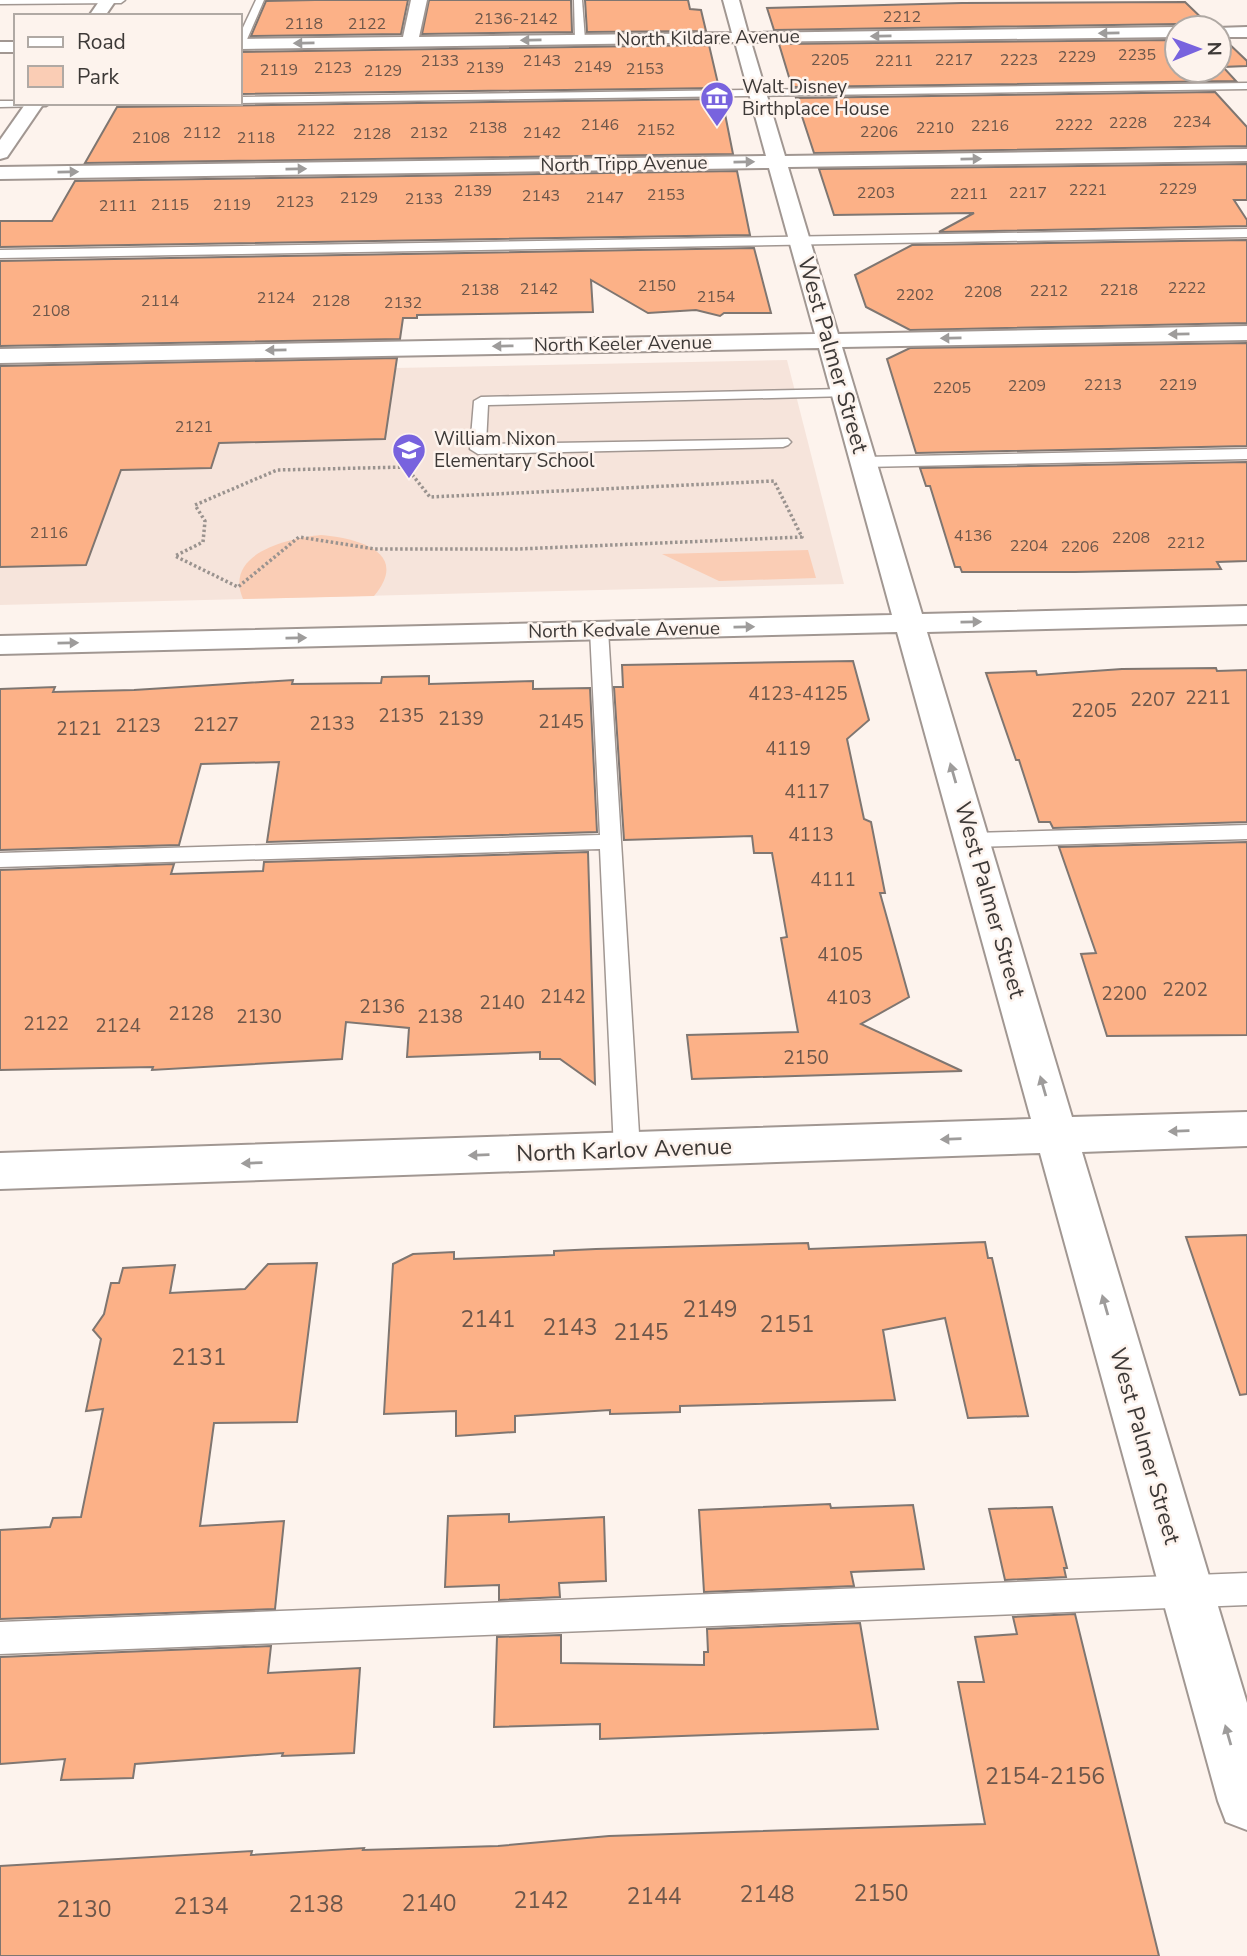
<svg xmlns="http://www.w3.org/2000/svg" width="1247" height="1956" viewBox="0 0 1247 1956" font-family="'Nunito Sans',sans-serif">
	<rect width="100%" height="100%" fill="#fdf3ed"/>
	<path fill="#f6e4db" d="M787,360L844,584L0,605V376Z"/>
	<g fill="#facdb5">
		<path d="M321,535C357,538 411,552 374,596L243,599C223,553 289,538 321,535Z"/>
		<path d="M808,550L816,578L719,581L662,554Z"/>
	</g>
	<g fill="#fcb187" stroke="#7f7671" stroke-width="2">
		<path d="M315,0H408L401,34L251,36L266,1Z"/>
		<path d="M429,0H571L572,32L422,34Z"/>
		<path d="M585,0H688L690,9L701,10L706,31L587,32Z"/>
		<path d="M1185,2L1212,28H1183L1177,24L774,30L767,8L962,3Z"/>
		<path d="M1177,40V70H1219V40H1225L1247,61V66L1223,67L1236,81L792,87L779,44Z"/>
		<path d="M709,45L719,88L240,94V52Z"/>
		<path d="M1215,92L1247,127V146L814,153L796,98Z"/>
		<path d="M722,99L733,154L85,163L117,107Z"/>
		<path d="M1247,164V200H1234L1247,220V226L939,232L974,213L834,215L819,169Z"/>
		<path d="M737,171L750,235L0,247V221H52L75,181Z"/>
		<path d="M1247,240V323L910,330L866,307L855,275L912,245Z"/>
		<path d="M754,248L771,313H724L720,316L696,310L648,313L591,280L593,312L417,315V318H403L400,339L0,346V261Z"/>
		<path d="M1247,343V446L916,453L887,359L910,348Z"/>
		<path d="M397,358L385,439L219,443L211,468L121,470L86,565L0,567V366Z"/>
		<path d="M1247,462V561L1217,562L1221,569L1075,572H962L960,567H955L930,486H926L920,468Z"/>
		<path d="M853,661L869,720L847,739L864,819L871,822L885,893H880L909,997L861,1024L962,1071L692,1079L687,1035L798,1032L781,938L787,937L772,853H754L752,836L624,840L614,687H623L622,665Z"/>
		<path d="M1216,668L1217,671L1247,670V822L1053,828L1050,822H1039L1019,760H1016L986,673L1036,671L1037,675L1122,669Z"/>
		<path d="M429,676V684L533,681V689L590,688L597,832L267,842L279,762L201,764L179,845L0,850V689L55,687L53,692L134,690L293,680L292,684L381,683L382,677Z"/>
		<path d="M1247,842V1035L1107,1036L1081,954L1096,953L1059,847Z"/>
		<path d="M588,852L595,1084L560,1059H540V1052L407,1057L409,1028L346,1022L342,1059L152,1070L153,1067L0,1070V870L174,864L171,874L263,871L264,862Z"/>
		<path d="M1247,1235V1394L1240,1395L1186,1237Z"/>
		<path d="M985,1242L988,1258H992L1028,1416L968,1418L945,1318L883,1330L895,1400L680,1406V1412L610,1414V1410L515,1416V1432L456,1436V1411L384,1414L393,1264L413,1254L454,1252V1259L554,1255V1251L596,1249L808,1243L809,1249Z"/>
		<path d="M317,1263L297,1422L214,1423L200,1526L284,1521L275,1609L0,1619V1530L50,1527L53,1518L81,1517L103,1409L86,1411L101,1339L93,1330L104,1314L111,1283H119L123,1268L175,1265L170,1293L245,1289L268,1264Z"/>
		<path d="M830,1504L831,1508L913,1505L924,1569L851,1572L854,1586L704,1592L699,1510Z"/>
		<path d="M1052,1507L1067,1568H1064L1066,1577L1005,1580L989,1509Z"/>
		<path d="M509,1514V1522L604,1517L606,1581L559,1583L560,1597L499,1600V1585L445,1587L448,1516Z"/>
		<path d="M1075,1614L1159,1956H0V1866L252,1851L251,1855L364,1848L363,1850L498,1846L609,1836L985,1824L958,1682H984L975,1637L1017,1634L1013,1617Z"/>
		<path d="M860,1623L878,1729L600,1739V1724L494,1727L497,1637L561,1635V1663L704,1665V1652H708L707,1629Z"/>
		<path d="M271,1646L268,1673L360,1668L354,1753L282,1756L283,1753L135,1764L133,1778L61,1780L65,1759L0,1764V1657Z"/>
	</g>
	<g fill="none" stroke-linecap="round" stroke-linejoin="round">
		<g stroke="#a19792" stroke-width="3">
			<g id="service">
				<path d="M0,0H125L121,3L0,4Z"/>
				<path d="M256,0H264L245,44L240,47V34Z"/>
				<path d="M574,0H582L585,40L580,43L575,40Z"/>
				<path d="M1247,83V89L240,103V97Z"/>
				<path d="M0,101H16V103H51L46,106L0,107Z"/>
				<path d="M1247,229V237L0,258V250Z"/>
				<path d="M844,389L849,390L851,393L849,396L488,405L486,444L788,439L791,442L788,445L783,447L478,454L470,449L474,401L481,397Z"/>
				<path d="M1247,449V459L864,467L856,462L864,457Z"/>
				<path d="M599,625L608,630L640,1150L636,1157L627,1161L618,1157L614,1150L600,849L0,867V853L600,835L590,630Z"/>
				<path d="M1247,825V839L972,847L965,845L962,840L965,835L972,833Z"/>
				<path d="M1247,1573V1605L0,1654V1622Z"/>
			</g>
		</g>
		<g stroke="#a19792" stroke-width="4">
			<g id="minor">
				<path d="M100,0H116L105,16H89Z"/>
				<path d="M411,0H427L419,37L732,33L723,0H739L748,33L1177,27L1180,28H1177V37L751,42L785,156L1247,149V161L788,167L838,334L1247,326V340L842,347L922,614L1247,606V624L927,632L1072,1117L1247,1112V1146L1082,1152L1247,1703V1830L1226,1822L1218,1801L1040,1153L0,1189V1153L1031,1119L897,632L0,654V636L892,615L819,348L0,363V349L815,334L769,168L0,179V167L766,156L735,42L240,49V39L403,37Z"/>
				<path d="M1247,27V37H1219V28H1216Z"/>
				<rect x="0" y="42" width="16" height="10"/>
				<path d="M26,103H44L7,157L0,159V140Z"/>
			</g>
		</g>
		<path stroke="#9a938f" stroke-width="3.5" stroke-dasharray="2.5 2.5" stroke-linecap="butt" d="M406,467L430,497L774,481L802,537L518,549H375L299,537L238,587L175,556L203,542L205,521L195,505L277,470Z"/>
		<use href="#service" fill="#fff" fill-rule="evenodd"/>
		<use href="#minor" fill="#fff" fill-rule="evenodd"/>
	</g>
	<defs><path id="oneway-solid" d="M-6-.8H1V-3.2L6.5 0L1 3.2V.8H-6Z" transform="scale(1.75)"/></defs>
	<g fill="#9e9c9b">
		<use href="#oneway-solid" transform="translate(1109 33) rotate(179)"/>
		<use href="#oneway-solid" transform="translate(881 36) rotate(179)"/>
		<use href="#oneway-solid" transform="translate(531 40) rotate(179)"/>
		<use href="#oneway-solid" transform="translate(304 43) rotate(179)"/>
		<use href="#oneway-solid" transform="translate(971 159) rotate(-1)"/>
		<use href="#oneway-solid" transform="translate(744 162) rotate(-1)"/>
		<use href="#oneway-solid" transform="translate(296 169) rotate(-1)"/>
		<use href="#oneway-solid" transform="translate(68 172) rotate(-1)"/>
		<use href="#oneway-solid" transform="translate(1179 334) rotate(179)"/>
		<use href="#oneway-solid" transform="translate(951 338) rotate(179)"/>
		<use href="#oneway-solid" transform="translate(503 346) rotate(179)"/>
		<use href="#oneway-solid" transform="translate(276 350) rotate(179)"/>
		<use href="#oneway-solid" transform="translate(971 622) rotate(-1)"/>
		<use href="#oneway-solid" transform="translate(744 627) rotate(-1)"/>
		<use href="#oneway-solid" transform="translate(296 638) rotate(-1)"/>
		<use href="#oneway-solid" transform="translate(68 643) rotate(-1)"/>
		<use href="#oneway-solid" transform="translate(953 773) rotate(-106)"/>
		<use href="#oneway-solid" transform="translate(1043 1086) rotate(-106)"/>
		<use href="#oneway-solid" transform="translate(1179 1131) rotate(178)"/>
		<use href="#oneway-solid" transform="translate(951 1139) rotate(178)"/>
		<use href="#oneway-solid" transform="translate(479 1155) rotate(178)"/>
		<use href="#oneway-solid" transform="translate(252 1163) rotate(178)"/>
		<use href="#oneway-solid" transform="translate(1105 1305) rotate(-106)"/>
		<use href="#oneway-solid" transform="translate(1228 1735) rotate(-106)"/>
	</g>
	<defs>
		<g id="museum-pin" transform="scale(1.75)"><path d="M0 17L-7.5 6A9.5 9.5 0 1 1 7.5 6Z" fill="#7863de" stroke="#fdf3ed"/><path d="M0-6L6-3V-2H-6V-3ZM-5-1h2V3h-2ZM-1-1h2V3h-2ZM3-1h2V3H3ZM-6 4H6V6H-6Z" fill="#fff"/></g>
		<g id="school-pin" transform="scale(1.75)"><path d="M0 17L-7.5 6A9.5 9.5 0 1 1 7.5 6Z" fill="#7863de" stroke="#fdf3ed"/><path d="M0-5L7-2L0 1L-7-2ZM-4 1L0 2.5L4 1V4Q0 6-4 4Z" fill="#fff"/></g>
	</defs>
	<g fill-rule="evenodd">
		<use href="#museum-pin" x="717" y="98"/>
		<use href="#school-pin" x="409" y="450"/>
	</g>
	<g text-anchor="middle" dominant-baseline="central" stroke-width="5" stroke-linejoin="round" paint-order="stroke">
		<g font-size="16" fill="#6d574b">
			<text x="902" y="17">2212</text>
			<text x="516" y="19">2136-2142</text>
			<text x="304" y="24">2118</text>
			<text x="367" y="24">2122</text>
			<text x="1137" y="55">2235</text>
			<text x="1077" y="57">2229</text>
			<text x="830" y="60">2205</text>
			<text x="954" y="60">2217</text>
			<text x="1019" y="60">2223</text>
			<text x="440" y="61">2133</text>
			<text x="542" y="61">2143</text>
			<text x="894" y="61">2211</text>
			<text x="593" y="67">2149</text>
			<text x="333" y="68">2123</text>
			<text x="485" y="68">2139</text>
			<text x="645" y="69">2153</text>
			<text x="279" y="70">2119</text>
			<text x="383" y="71">2129</text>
			<text x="1192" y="122">2234</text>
			<text x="1128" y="123">2228</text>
			<text x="600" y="125">2146</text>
			<text x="1074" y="125">2222</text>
			<text x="990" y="126">2216</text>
			<text x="488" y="128">2138</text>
			<text x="935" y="128">2210</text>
			<text x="316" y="130">2122</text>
			<text x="656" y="130">2152</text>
			<text x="879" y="132">2206</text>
			<text x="202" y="133">2112</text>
			<text x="429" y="133">2132</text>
			<text x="542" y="133">2142</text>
			<text x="372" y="134">2128</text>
			<text x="151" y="138">2108</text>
			<text x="256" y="138">2118</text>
			<text x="1178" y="189">2229</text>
			<text x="1088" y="190">2221</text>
			<text x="473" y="191">2139</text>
			<text x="876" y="193">2203</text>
			<text x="1028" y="193">2217</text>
			<text x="969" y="194">2211</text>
			<text x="666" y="195">2153</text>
			<text x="541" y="196">2143</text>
			<text x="359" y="198">2129</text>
			<text x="605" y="198">2147</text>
			<text x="424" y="199">2133</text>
			<text x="295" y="202">2123</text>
			<text x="170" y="205">2115</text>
			<text x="232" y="205">2119</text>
			<text x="118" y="206">2111</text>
			<text x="657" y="286">2150</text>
			<text x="1187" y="288">2222</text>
			<text x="539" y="289">2142</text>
			<text x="480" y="290">2138</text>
			<text x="1119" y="290">2218</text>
			<text x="1049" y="291">2212</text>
			<text x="983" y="292">2208</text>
			<text x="915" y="295">2202</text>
			<text x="716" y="297">2154</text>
			<text x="276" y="298">2124</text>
			<text x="160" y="301">2114</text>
			<text x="331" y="301">2128</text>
			<text x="403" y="303">2132</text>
			<text x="51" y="311">2108</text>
			<text x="1103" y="385">2213</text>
			<text x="1178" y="385">2219</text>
			<text x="1027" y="386">2209</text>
			<text x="952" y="388">2205</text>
			<text x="194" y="427">2121</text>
			<text x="49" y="533">2116</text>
			<text x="973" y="536">4136</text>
			<text x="1131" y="538">2208</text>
			<text x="1186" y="543">2212</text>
			<text x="1029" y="546">2204</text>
			<text x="1080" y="547">2206</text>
		</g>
		<g font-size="19" fill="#3d3937" stroke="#fdf3ed">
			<text transform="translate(708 38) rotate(-1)">North Kildare Avenue</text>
			<text transform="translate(624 164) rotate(-1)">North Tripp Avenue</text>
			<text transform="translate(623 344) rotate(-1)">North Keeler Avenue</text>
			<text transform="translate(624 630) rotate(-1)">North Kedvale Avenue</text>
		</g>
		<g font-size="19" fill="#3d3937" stroke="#fdf3ed" text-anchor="start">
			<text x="742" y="87">Walt Disney<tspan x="742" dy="22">Birthplace House</tspan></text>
			<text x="434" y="439">William Nixon<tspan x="434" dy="22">Elementary School</tspan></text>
		</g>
		<g font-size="19" fill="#6d574b">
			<text x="798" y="694">4123-4125</text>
			<text x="1208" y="698">2211</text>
			<text x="1153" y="700">2207</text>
			<text x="1094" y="711">2205</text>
			<text x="401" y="716">2135</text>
			<text x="461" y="719">2139</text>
			<text x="561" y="722">2145</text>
			<text x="332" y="724">2133</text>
			<text x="216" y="725">2127</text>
			<text x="138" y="726">2123</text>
			<text x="79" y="729">2121</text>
			<text x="788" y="749">4119</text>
			<text x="807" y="792">4117</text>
			<text x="811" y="835">4113</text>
			<text x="833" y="880">4111</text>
			<text x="840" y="955">4105</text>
			<text x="1185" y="990">2202</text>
			<text x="1124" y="994">2200</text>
			<text x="563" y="997">2142</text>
			<text x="849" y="998">4103</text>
			<text x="502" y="1003">2140</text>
			<text x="382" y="1007">2136</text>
			<text x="191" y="1014">2128</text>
			<text x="259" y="1017">2130</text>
			<text x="440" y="1017">2138</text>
			<text x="46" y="1024">2122</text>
			<text x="118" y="1026">2124</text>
			<text x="806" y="1058">2150</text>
		</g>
		<g font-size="23" fill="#3d3937" stroke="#fdf3ed">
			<text transform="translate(833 355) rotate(74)">West Palmer Street</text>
			<text transform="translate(990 900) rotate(74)">West Palmer Street</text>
			<text transform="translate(624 1150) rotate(-2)">North Karlov Avenue</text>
			<text transform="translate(1145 1446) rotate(74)">West Palmer Street</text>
		</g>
		<g font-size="23" fill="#6d574b">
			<text x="710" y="1309">2149</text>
			<text x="488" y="1319">2141</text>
			<text x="787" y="1324">2151</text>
			<text x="570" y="1327">2143</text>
			<text x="641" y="1332">2145</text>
			<text x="199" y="1357">2131</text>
			<text x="1045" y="1776">2154-2156</text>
			<text x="881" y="1893">2150</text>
			<text x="767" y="1894">2148</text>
			<text x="654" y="1896">2144</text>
			<text x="541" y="1900">2142</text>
			<text x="429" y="1903">2140</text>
			<text x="316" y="1904">2138</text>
			<text x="201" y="1906">2134</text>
			<text x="84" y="1909">2130</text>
		</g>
	</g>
	<rect x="14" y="14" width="228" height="91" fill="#fdf3ed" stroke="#b0a9a4" stroke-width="2"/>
	<rect x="28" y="37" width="35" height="10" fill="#ffffff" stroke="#b0a9a4" stroke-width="2"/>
	<text x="77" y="49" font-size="21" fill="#3d3937">Road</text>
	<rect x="28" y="66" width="35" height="21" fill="#facdb5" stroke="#b0a9a4" stroke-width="2"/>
	<text x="77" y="84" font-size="21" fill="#3d3937">Park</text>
	<g transform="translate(1198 49) rotate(89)"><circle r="33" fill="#fdf3ed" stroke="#b0a9a4" stroke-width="2"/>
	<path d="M0-5L12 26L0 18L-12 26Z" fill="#7863de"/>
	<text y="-10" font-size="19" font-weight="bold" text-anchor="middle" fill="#3d3937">N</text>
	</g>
</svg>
